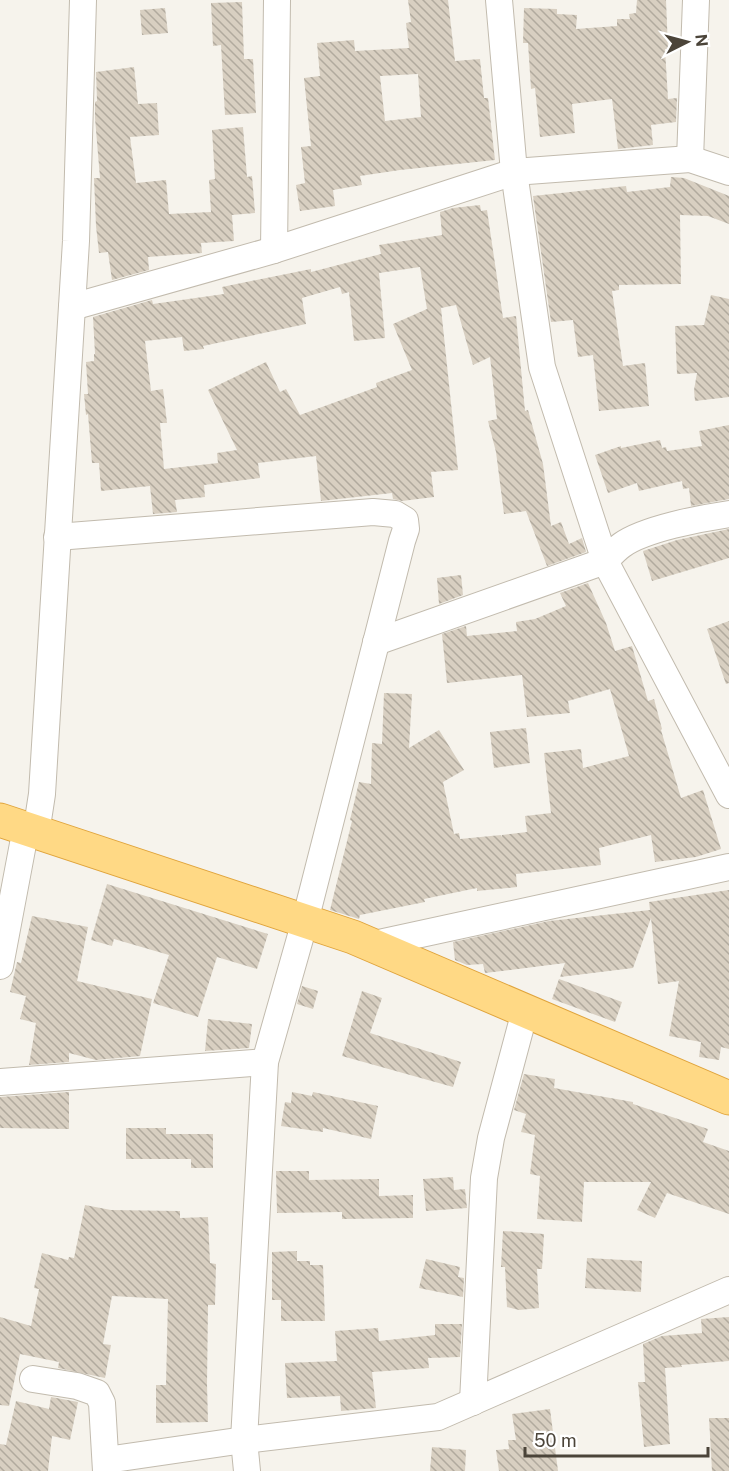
<svg xmlns="http://www.w3.org/2000/svg" width="729" height="1471" viewBox="0 0 729 1471" font-family="'Public Sans',sans-serif">
	<defs>
		<pattern id="building-back-hatch" width="6" height="6" patternUnits="userSpaceOnUse" patternTransform="scale(1.5)"><rect width="6" height="6" fill="#d8cfc1"/><path d="M-1 5l2 2M0 0l6 6M5-1l2 2" fill="none" stroke="#b1aa9e"/></pattern>
	</defs>
	<rect width="100%" height="100%" fill="#f6f3ec"/>
	<g fill="url(#building-back-hatch)" fill-rule="evenodd">
		<path d="M408,0H448L455,61L480,59L484,98H488L495,160L400,170L360,176L362,185L333,190L335,206L300,211L296,185L305,183L301,147L311,146L304,78L320,76L317,43L354,40L355,51L409,48L406,23L411,22ZM418,74L421,117L385,121L380,76Z"/>
		<path d="M637,0H666L668,49H665L668,99L677,98L676,122L651,125L653,145L618,149L612,99L572,104L575,133L540,137L535,88L531,89L528,43H523L524,8L557,9V14L577,15L576,29L617,26V19H630L629,14L636,13Z"/>
		<path d="M242,2L244,59H253L256,113L225,115L221,45L213,46L211,3Z"/>
		<path d="M165,8L168,33L142,35L140,10Z"/>
		<path d="M134,67L138,104L157,103L159,135L130,137L136,183L166,180L169,214L211,212L209,180L215,179L212,130L243,127L247,177L252,176L255,213L232,215L234,241L201,243L202,253L148,257L149,270L112,280L108,252L99,253L96,226L94,178H100L95,118V102L97,101L96,72Z"/>
		<path d="M671,177L684,178L729,196V224L708,216L680,215L681,284L619,285V290L612,291L623,366L645,363L649,406L599,411L593,355L578,357L573,320L551,322L533,196L626,186L627,192L670,187Z"/>
		<path d="M480,205L481,211L487,210L503,318L516,316L525,411L528,410L543,464L551,526L561,522L569,544L582,538L586,552L547,566L526,511L504,514L496,452L488,421L497,419L490,357L473,365L456,305L441,308L458,470L431,472L434,497L402,501L393,499L392,493L321,501L316,456L258,463L260,478L204,485L205,497L175,500L177,512L153,514L150,486L101,491L99,463H92L88,414L86,415L84,394H88L86,362L94,361V354H95L93,317L152,300L153,304L224,294L222,287L311,269V272L381,254L379,245L442,235L440,212L453,208ZM420,267L427,309L393,324L412,370L376,383L377,387L300,415L286,389L280,392L266,362L208,390L237,450L217,453L218,463L164,469L160,423H167L163,389L151,391L145,341L182,337L184,351L204,349L203,346L306,324L302,298L340,287L342,294L349,292L354,341L385,338L379,273Z"/>
		<path d="M711,295L729,299V397L695,401L694,390L697,373L677,374L675,326L704,325Z"/>
		<path d="M729,425V499L691,506L689,488L683,489L682,481L639,491L637,483L608,493L595,455L621,446V448L660,440L662,448L666,447L667,451L702,446L699,431Z"/>
		<path d="M729,529V558L652,581L643,551L677,540Z"/>
		<path d="M461,575L463,595L439,604L437,578Z"/>
		<path d="M588,583L606,623L615,651L632,646L648,701L654,699L662,729L661,730L681,798L703,790L721,849L696,857L655,862L651,835L599,848L601,865L516,874L517,887L477,891V888L424,899L425,902L360,915L359,919L330,910L352,821L350,820L359,782L371,784L372,743L382,744L384,693L412,694L409,748L439,730L464,770L443,782L454,834L459,833L460,839L501,835L502,837V835L527,832L525,816L551,813L544,753L581,749L583,768L629,756L610,689L568,701L570,713L527,717L522,675L447,683L442,634L466,626L467,636L517,631L516,622L535,619L566,606L560,593Z"/>
		<path d="M729,621V683L726,684L707,629Z"/>
		<path d="M526,728L530,763L494,768L490,732Z"/>
		<path d="M107,884L268,934L257,969L217,957L198,1017L153,1003L169,955L114,939L112,946L91,940Z"/>
		<path d="M729,890V1049L721,1047L719,1060L699,1057L701,1042L669,1036L679,981L658,984L651,918L633,968L560,977L565,963L485,973L483,964L467,965L455,960L453,942L549,921L650,910L649,902Z"/>
		<path d="M32,916L88,927L77,981L152,999L140,1056L96,1060L69,1053V1062L29,1065L36,1023L20,1019L26,996L10,992L17,962L21,963Z"/>
		<path d="M559,979L622,1002L615,1022L552,999Z"/>
		<path d="M302,986L318,991L313,1009L297,1004Z"/>
		<path d="M362,991L382,998L370,1033L461,1062L453,1087L342,1056Z"/>
		<path d="M208,1019L252,1024L249,1048L205,1051Z"/>
		<path d="M524,1074L555,1079L554,1088L633,1102V1104L708,1129L703,1142L729,1151V1214L667,1193L655,1218L637,1210L651,1182H584L582,1222L537,1219L540,1176L530,1174L535,1135L521,1132L526,1114L514,1110Z"/>
		<path d="M69,1092V1129L0,1128V1097Z"/>
		<path d="M292,1092L312,1096L313,1092L378,1106L371,1139L323,1128V1132L281,1126L285,1102L291,1103Z"/>
		<path d="M126,1128H166V1134H213V1168H191V1159H126Z"/>
		<path d="M276,1171H309V1180L379,1179V1196L413,1195V1218L342,1219V1212L277,1213Z"/>
		<path d="M453,1177L454,1190L465,1189L467,1208L426,1211L423,1179Z"/>
		<path d="M85,1205L111,1210L180,1211V1218L208,1217L210,1263L216,1264L215,1305H208L207,1384L208,1422L156,1423V1385H166L168,1299L112,1296L103,1344L111,1345L105,1378L58,1368L59,1362L20,1354L9,1406L0,1405V1317L31,1326L39,1289L34,1288L42,1253L68,1260L69,1257L74,1258Z"/>
		<path d="M503,1231L544,1234L542,1269H537L539,1308L519,1310L507,1307L505,1267H501Z"/>
		<path d="M297,1251V1261H310V1265H323L325,1321H281V1300H272V1252Z"/>
		<path d="M587,1258L642,1261L641,1292L585,1288Z"/>
		<path d="M426,1259L460,1267L458,1277L464,1278L463,1297L419,1288Z"/>
		<path d="M729,1317V1361L681,1365L682,1367L665,1368L670,1444L644,1447L638,1382H645L643,1344L662,1336L702,1333L701,1319Z"/>
		<path d="M435,1324H462L460,1357L428,1358L429,1368L372,1372L376,1408L341,1411L340,1396L287,1398L285,1363L337,1361L335,1331L378,1328L379,1341L435,1335Z"/>
		<path d="M51,1397L78,1402L70,1440L52,1436L48,1471H0V1444L6,1445L16,1401L49,1409Z"/>
		<path d="M550,1409L558,1471H499L496,1450L509,1449L508,1440H516L512,1414Z"/>
		<path d="M709,1418H729V1471H712Z"/>
		<path d="M432,1447L466,1450L465,1471H430Z"/>
	</g>
	<g fill="none" stroke-linecap="round" stroke-linejoin="round">
		<g stroke="#c2bbae" stroke-width="28">
			<g id="minor">
				<path d="M499,0L514,172L542,367L605,561L729,795"/>
				<path d="M690,159L696,0"/>
				<path d="M274,250L277,0"/>
				<path d="M72,307L274,250L514,172L690,159L729,172"/>
				<path d="M57,537L373,512L395,514L405,520L406,529L402,541L305,921L265,1062L244,1440L247,1471"/>
				<path d="M376,642L605,561C610,556 615,550 622,545C644,529 701,518 729,514"/>
				<path d="M36,833L42,794L76,241L83,0"/>
				<path d="M370,945L729,867"/>
				<path d="M0,966L26,828"/>
				<path d="M0,1082L265,1062"/>
				<path d="M33,1379L77,1386L97,1393L102,1403L106,1471"/>
				<path d="M473,1402L484,1178L491,1138L525,1011"/>
				<path d="M106,1460L244,1440L438,1417L729,1290"/>
			</g>
		</g>
		<g stroke="#e0a43c" stroke-width="35">
			<path id="trunk" d="M0,820L353,937L729,1098"/>
		</g>
		<use href="#minor" stroke="#fff" stroke-width="26"/>
		<use href="#trunk" stroke="#ffd985" stroke-width="33"/>
	</g>
	<g transform="translate(687 42) rotate(84)" stroke="#ffffff" stroke-width="4.5" paint-order="stroke">
	<path d="M0-4.5L10 22L0 15L-10 22Z" fill="#4b4439"/>
	<text y="-9" font-size="16" font-weight="bold" text-anchor="middle" fill="#4b4439">N</text>
	</g>
	<path d="M525 1447v9h183v-9" fill="none" stroke="#4b4439" stroke-width="3"/>
	<text x="534" y="1447" font-size="18" fill="#4b4439" stroke="#ffffff" stroke-width="4.5" paint-order="stroke">50 m</text>
</svg>
